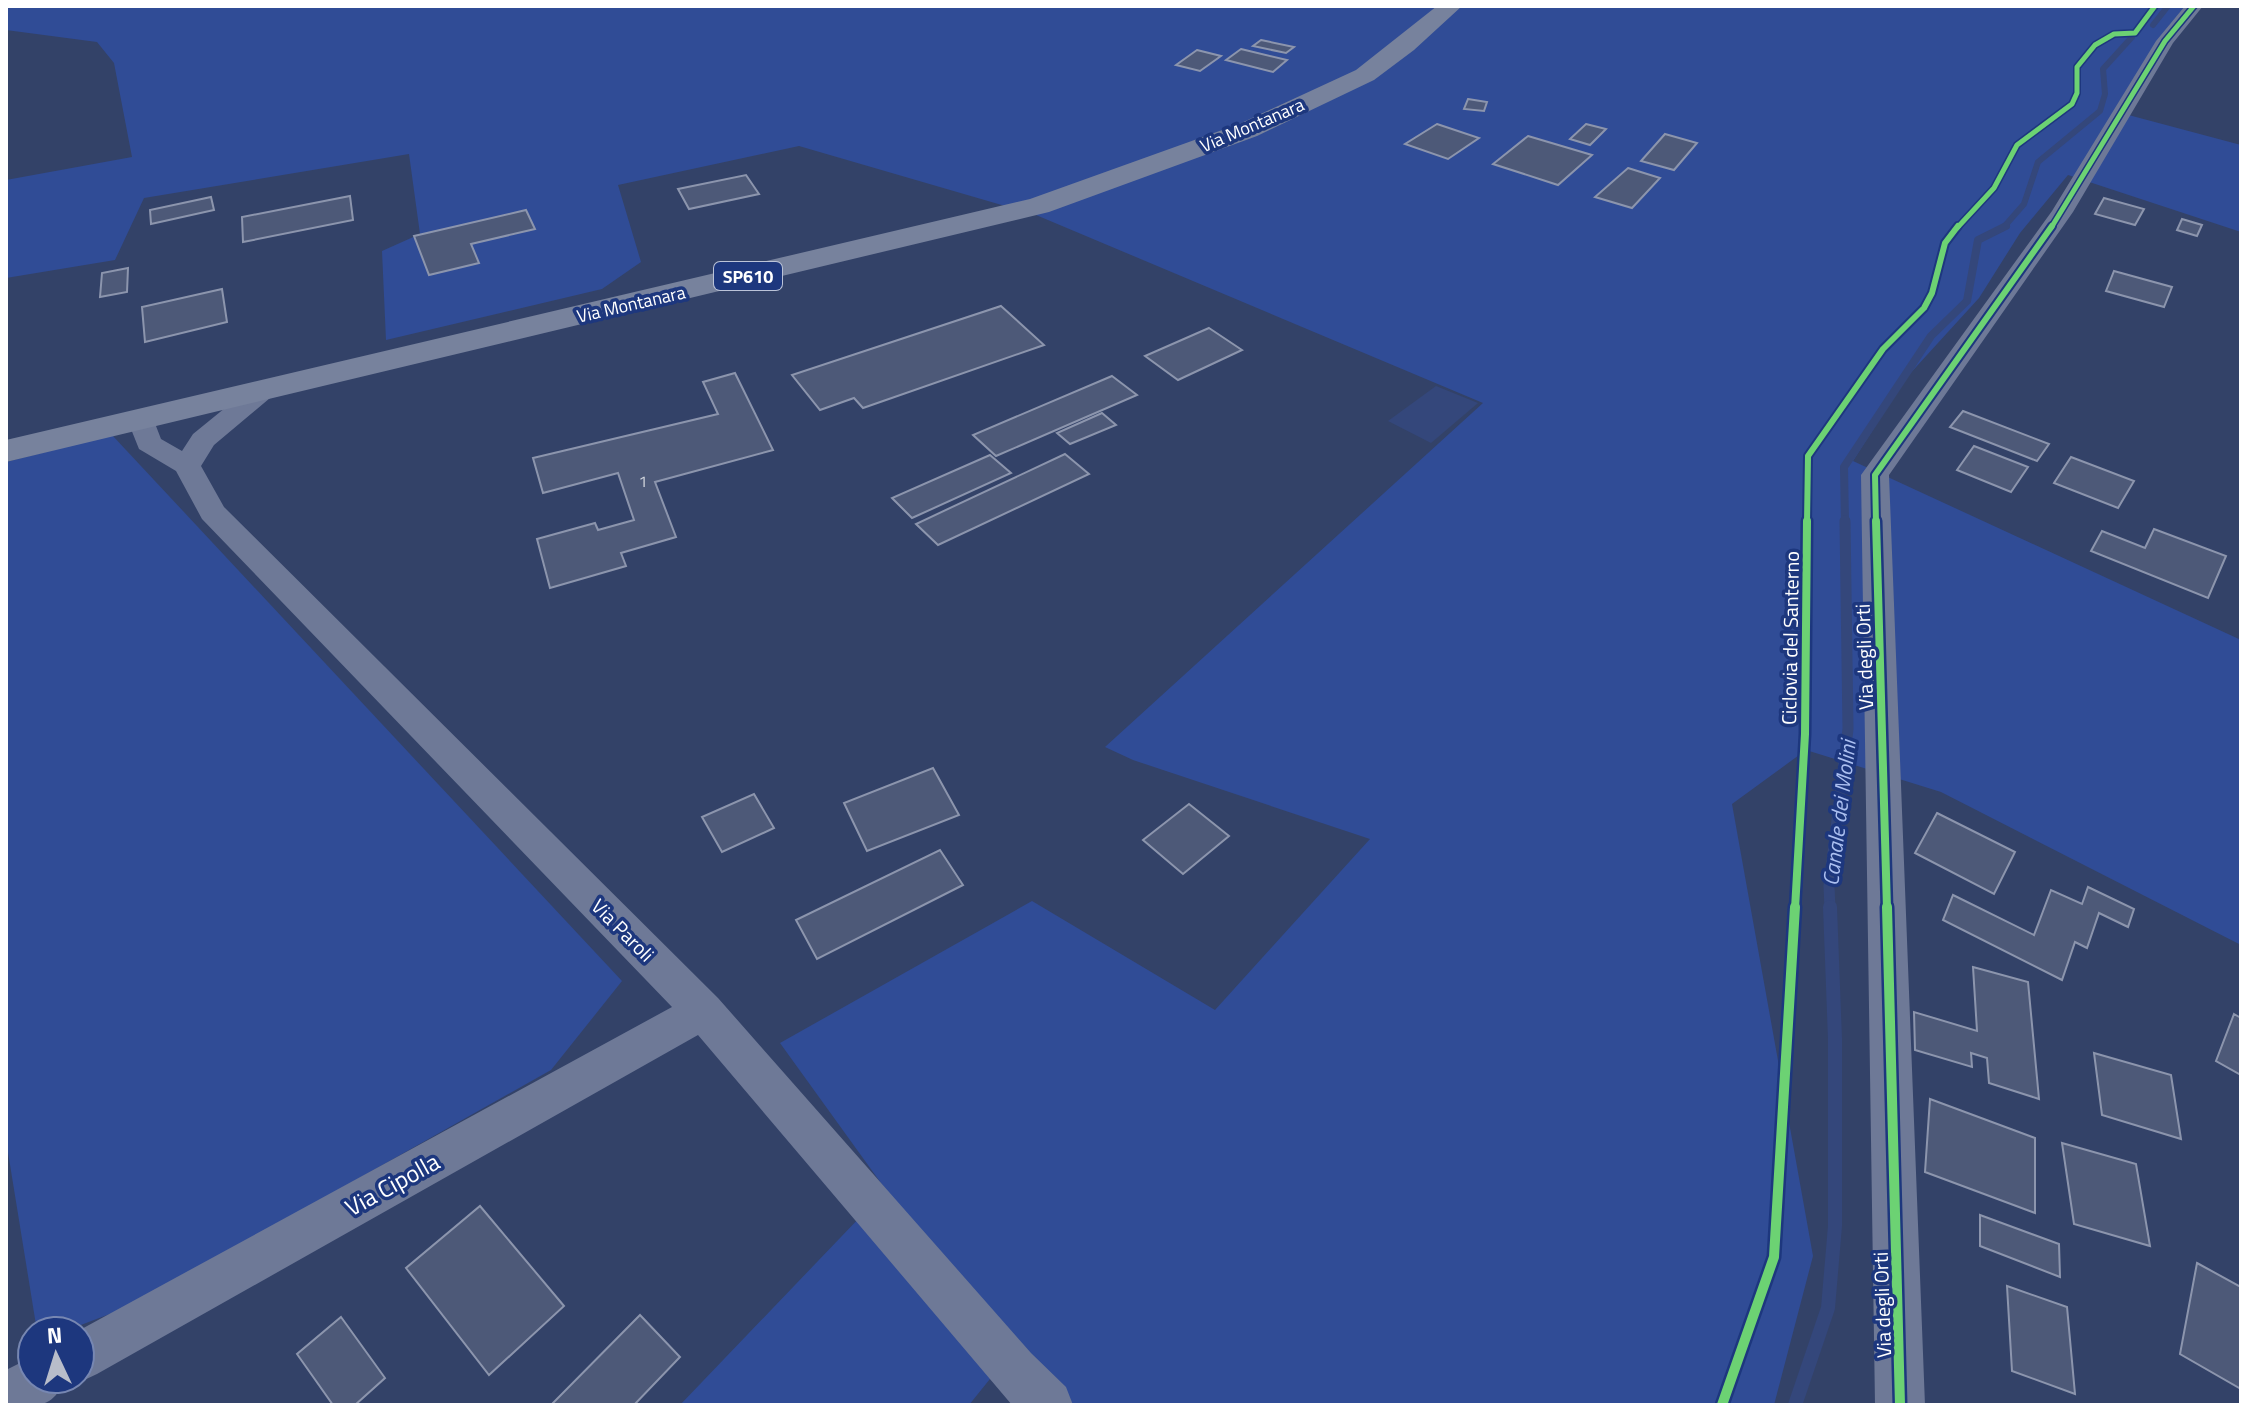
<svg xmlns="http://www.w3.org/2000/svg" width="2247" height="1411" viewBox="0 0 2247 1411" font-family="'Titillium Web',sans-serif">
	<rect width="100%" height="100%" fill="#334268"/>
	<g fill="#304c96">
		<path d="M6,6H2194L2121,113L2241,145V232L2068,175L2020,233L1979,298L1906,378L1853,461L2241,640V945L1941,792L1806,750L1732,804L1813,1256L1774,1405H1062L1002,1364L969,1405H680L886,1190L780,1043L1032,901L1215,1010L1370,839L1133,760L1105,747L1483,403L1036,215L799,146L618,185L641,262L602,289L386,340L382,251L420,234L409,154L144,198L115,260L6,278V180L132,157L114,63L97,42L6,30Z"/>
		<path d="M112,435L622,981L551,1070L136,1304L65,1331H37L6,1140V462Z"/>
	</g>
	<path fill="#34477b" d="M1436,386L1478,403L1431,443L1388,421Z"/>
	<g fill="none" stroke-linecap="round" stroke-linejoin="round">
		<g stroke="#34477b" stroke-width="6">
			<path d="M2153,25L2168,6"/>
			<path d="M2003,228L2024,204L2038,162L2100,111L2105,94L2103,69L2132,37"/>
		</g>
		<path stroke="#34477b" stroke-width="8" d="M1845,523L1844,467L1931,336L1967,301L1978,240L2006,226"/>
		<path stroke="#34477b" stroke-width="11" d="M1830,909L1829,886L1848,729L1845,521"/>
		<path stroke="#34477b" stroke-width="14" d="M1795,1405L1828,1308L1835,1226V1039L1830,907"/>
	</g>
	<g fill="#4d5978" stroke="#8c95ad" stroke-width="2">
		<path d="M1261,40L1294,47L1286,53L1253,46Z"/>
		<path d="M1241,49L1287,60L1273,72L1226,60Z"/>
		<path d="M1197,50L1221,56L1200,71L1176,65Z"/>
		<path d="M1468,99L1487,102L1484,111L1464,109Z"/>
		<path d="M1437,124L1479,138L1448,159L1405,144Z"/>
		<path d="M1586,124L1606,129L1590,145L1570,139Z"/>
		<path d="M1665,134L1697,143L1674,170L1641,161Z"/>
		<path d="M1528,136L1592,155L1558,185L1493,164Z"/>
		<path d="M1628,168L1660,178L1632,208L1595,197Z"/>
		<path d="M746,175L759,194L689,209L678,189Z"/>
		<path d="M350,196L353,220L243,242L242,217Z"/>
		<path d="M211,197L214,210L151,224L150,210Z"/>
		<path d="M2104,198L2144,209L2135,225L2095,214Z"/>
		<path d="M526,210L535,229L471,244L479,263L429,275L414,236Z"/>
		<path d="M2182,219L2202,225L2197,236L2177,230Z"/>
		<path d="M128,268L127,292L100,297L102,273Z"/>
		<path d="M2114,271L2172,287L2164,307L2106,291Z"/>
		<path d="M222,289L227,322L145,342L142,307Z"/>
		<path d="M1001,306L1044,345L863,408L854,398L820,410L792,375Z"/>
		<path d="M1209,328L1242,350L1178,380L1145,356Z"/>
		<path d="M735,373L773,450L655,482L676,537L621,553L626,566L550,588L537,539L595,523L598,530L634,520L618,473L543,493L533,458L718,414L703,382Z"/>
		<path d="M1112,376L1137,395L996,456L973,435Z"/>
		<path d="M1963,411L2049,444L2037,461L1950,427Z"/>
		<path d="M1102,413L1116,425L1070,444L1057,433Z"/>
		<path d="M1974,446L2028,467L2011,492L1957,470Z"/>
		<path d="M1065,454L1089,474L938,545L916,524Z"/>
		<path d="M990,455L1011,473L912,518L892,498Z"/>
		<path d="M2071,457L2134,481L2118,508L2054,483Z"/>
		<path d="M2154,529L2226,556L2208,598L2091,551L2102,531L2145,548Z"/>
		<path d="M933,768L959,815L867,851L844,803Z"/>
		<path d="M754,794L774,828L722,852L702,817Z"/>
		<path d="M1189,804L1229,836L1183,874L1143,840Z"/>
		<path d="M1937,813L2015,852L1994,894L1915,853Z"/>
		<path d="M940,850L963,885L817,959L796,920Z"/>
		<path d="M2088,887L2134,909L2128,927L2099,913L2087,948L2075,942L2062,980L1943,920L1953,895L2034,935L2051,890L2082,904Z"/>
		<path d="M1973,967L2028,982L2039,1099L1989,1083L1987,1058L1971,1053L1972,1067L1915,1050L1914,1012L1977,1031Z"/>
		<path d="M2234,1014L2241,1018V1075L2216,1061Z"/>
		<path d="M2094,1053L2171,1075L2181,1139L2102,1115Z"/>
		<path d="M1930,1099L2035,1138V1213L1925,1172Z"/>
		<path d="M2062,1143L2136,1164L2150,1246L2074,1224Z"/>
		<path d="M480,1206L564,1306L489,1375L406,1268Z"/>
		<path d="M1980,1215L2059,1244L2060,1277L1980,1246Z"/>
		<path d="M2197,1263L2241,1287V1389L2180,1354Z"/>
		<path d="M2007,1286L2067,1307L2075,1394L2012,1371Z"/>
		<path d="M640,1315L680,1357L634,1405H551Z"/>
		<path d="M341,1317L385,1378L355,1405H333L297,1354Z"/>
	</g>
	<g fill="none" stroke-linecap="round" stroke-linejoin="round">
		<g fill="#6e7997" fill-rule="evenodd">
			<path d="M2185,6H2203L2173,43L2073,212L1889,475L1925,1405H1875L1861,475L2052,211L2156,41Z"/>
			<path d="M261,384L270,386L274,392L270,398L214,445L201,466L224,507L718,998L1031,1353L1066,1387L1073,1405H1012L698,1035L97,1374L80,1382L74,1379H80L78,1331L672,1007L202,519L176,471L139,449L127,419L131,413H151L161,439L182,451L193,434L252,386Z"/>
			<path d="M32,1357V1379H65C52,1411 36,1405 6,1405V1370Z"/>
		</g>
		<path fill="#77829d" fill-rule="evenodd" d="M1437,6H1462L1414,50L1374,80L1257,136L1049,212L6,462V440L1030,199L1239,124L1356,70Z"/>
		<g stroke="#1d377e" stroke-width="8">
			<g id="cycleway-far3">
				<path d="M1957,228L1994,188L2017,145L2072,104L2077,93V67L2095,45L2114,34L2135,33L2155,6"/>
				<path d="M2051,228L2165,41L2194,6"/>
			</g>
		</g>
		<g stroke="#1d377e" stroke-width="10">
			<g id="cycleway-far2">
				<path d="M1807,523L1808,456L1883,349L1924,308L1932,293L1945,243L1958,226"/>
				<path d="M1876,523L1875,475L2052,226"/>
			</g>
		</g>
		<g stroke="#1d377e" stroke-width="13">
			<g id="cycleway-far1">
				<path d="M1876,521L1887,909"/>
				<path d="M1795,909L1805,734L1807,521"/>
			</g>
		</g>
		<g stroke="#1d377e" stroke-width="15">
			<g id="cycleway">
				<path d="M1887,907L1900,1405"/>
				<path d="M1722,1405L1774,1257L1795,907"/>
			</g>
		</g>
		<use href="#cycleway-far3" stroke="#6cd273" stroke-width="5"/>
		<use href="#cycleway-far2" stroke="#6cd273" stroke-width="6"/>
		<use href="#cycleway-far1" stroke="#6cd273" stroke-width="8"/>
		<use href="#cycleway" stroke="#6cd273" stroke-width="10"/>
	</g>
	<g text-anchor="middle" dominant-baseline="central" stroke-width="7" stroke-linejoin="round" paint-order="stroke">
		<g font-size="16" fill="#d2d6dd">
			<text x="643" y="481">1</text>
		</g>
		<g font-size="18" fill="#fff" stroke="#1d377e">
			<text transform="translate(1252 125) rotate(-23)">Via Montanara</text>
			<text transform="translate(631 304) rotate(-13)">Via Montanara</text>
		</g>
		<rect fill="#1d377e" stroke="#bbc3d8" stroke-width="2" x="714" y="262" width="68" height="28" rx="6"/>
		<g font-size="18" font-weight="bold" fill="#fff">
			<text x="748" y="276">SP610</text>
		</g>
		<g font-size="20" fill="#fff" stroke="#1d377e">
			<text transform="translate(1790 638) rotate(-89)">Ciclovia del Santerno</text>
			<text transform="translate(1864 657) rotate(-92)">Via degli Orti</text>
			<text transform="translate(623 930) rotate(45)">Via Paroli</text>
			<text transform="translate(1882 1305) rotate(-92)">Via degli Orti</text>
		</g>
		<g font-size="22" font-style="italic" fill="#abbff0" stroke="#1d377e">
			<text transform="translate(1839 813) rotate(-83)">Canale dei Molini</text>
		</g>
		<g font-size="24" fill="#fff" stroke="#1d377e">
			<text transform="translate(392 1184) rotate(-29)">Via Cipolla</text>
		</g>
	</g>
	<rect width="2247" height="1411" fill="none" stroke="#ffffff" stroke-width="16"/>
	<g transform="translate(56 1355) rotate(356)"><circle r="38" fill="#1d377e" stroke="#7787b2" stroke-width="2"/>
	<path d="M0-6L14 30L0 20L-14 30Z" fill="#b8bdca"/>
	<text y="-12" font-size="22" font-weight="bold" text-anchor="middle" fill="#ffffff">N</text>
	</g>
</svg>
